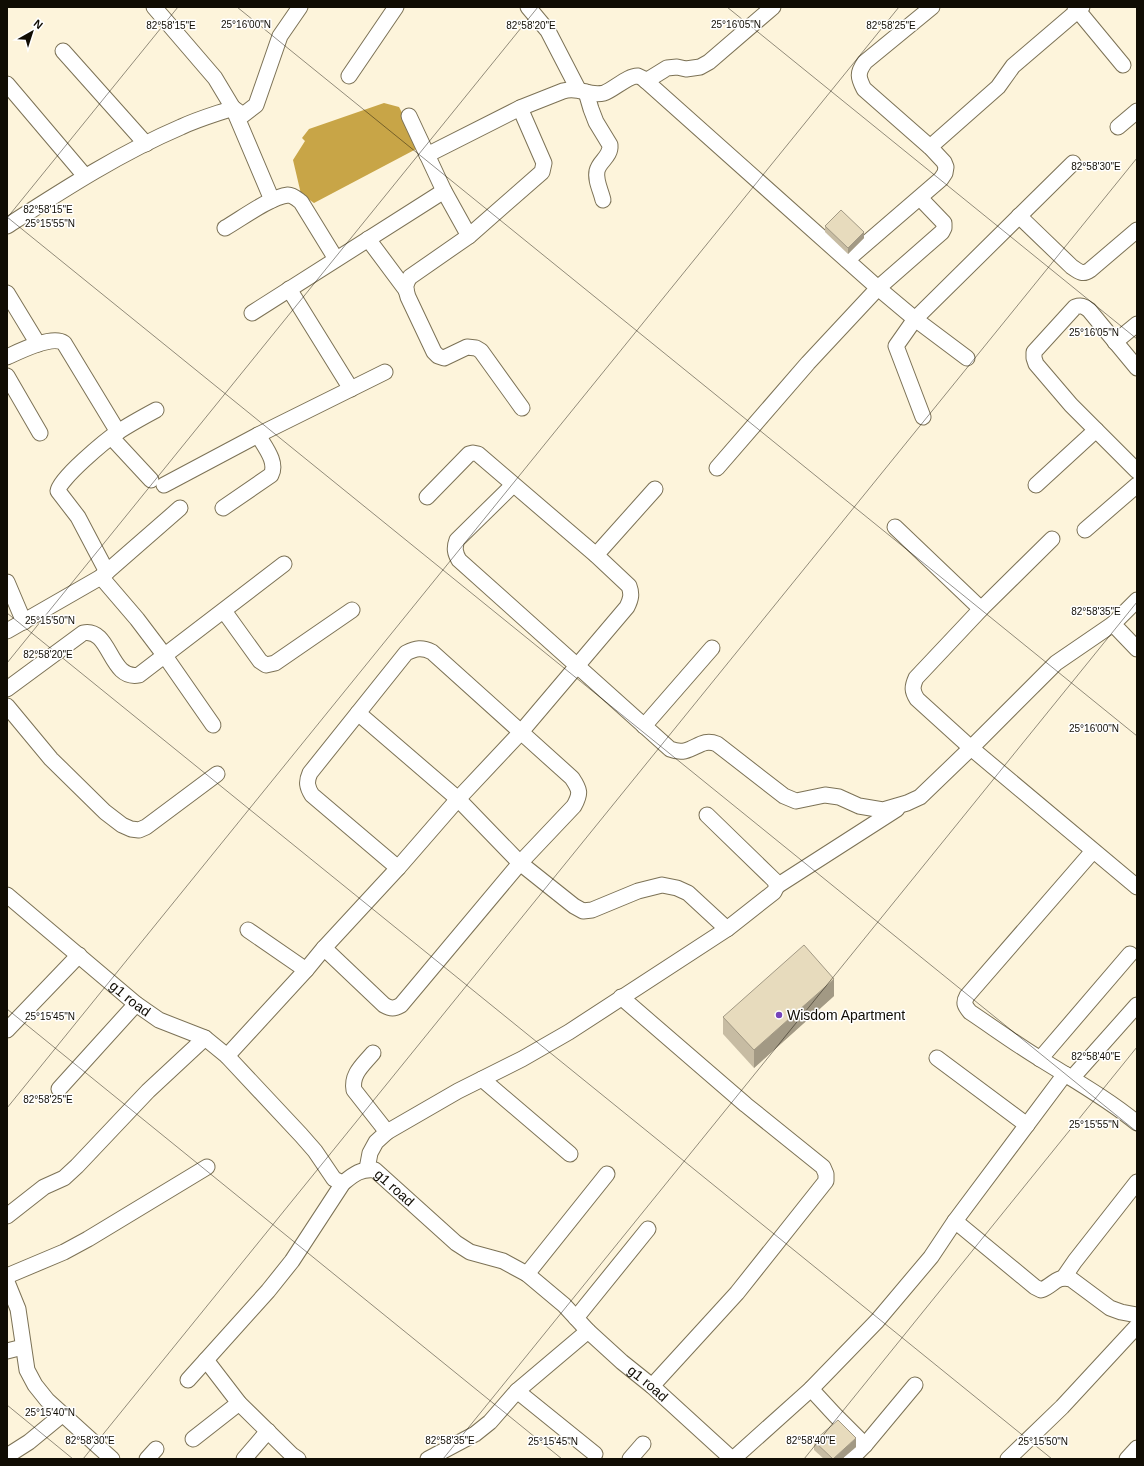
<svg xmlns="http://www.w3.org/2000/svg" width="1144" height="1466" viewBox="0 0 1144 1466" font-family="Helvetica,sans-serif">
	<rect width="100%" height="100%" fill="#fdf4db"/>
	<path fill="#c8a547" d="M384,103L399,107L420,147L314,203L301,194L293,160L305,141L302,138L309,129Z"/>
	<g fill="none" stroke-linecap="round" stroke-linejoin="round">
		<g stroke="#7c7256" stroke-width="17">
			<g id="street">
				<path d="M154,7L215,78L233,108L272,200"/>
				<path d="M528,7L548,31L578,89"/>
				<path d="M1075,7L1123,65"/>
				<path d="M63,51L146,144"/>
				<path d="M349,76L396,7"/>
				<path d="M646,81L667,68L677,67L686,69L700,67L709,62L773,7"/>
				<path d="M7,84L85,176"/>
				<path d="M586,92L591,109L596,122L610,145C611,157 599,161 597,171C595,180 601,191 603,200"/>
				<path d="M233,108L243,115L256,105L280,36L300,7"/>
				<path d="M520,108L544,163L542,172L469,236L410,277C405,284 405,288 408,297L434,352L438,356L444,358L467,347L476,348L481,351L522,408"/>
				<path d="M409,116L444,191L469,236"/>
				<path d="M1118,127L1137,111"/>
				<path d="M930,147L998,87L1013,66L1082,7"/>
				<path d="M427,155L520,108L563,91C580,86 588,97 604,93C613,90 629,75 638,76C641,77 644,79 646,81L878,288L915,319L967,358"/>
				<path d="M1019,216L1072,267C1079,272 1083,275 1090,270L1137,230"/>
				<path d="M7,226C63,190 120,153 181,127C198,119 216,114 233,108"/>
				<path d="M225,228C241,219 270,197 288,195C293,195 297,199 301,202L336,259"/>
				<path d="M368,239L406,290"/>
				<path d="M847,260L941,179L945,173L946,167L944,162L930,147L864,89C858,77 857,73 865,62L932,7"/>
				<path d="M289,289L351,389"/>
				<path d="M7,293L38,344"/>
				<path d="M252,313L444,191"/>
				<path d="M1115,342L1137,324"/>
				<path d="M7,357C20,351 52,335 64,343L118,432L112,438L151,480"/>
				<path d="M1137,368L1089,310C1084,306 1081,305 1075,307L1034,352V358L1036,364L1071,405L1137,471"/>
				<path d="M7,376L40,433"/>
				<path d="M923,417L896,346L915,319L1073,163"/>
				<path d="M717,468L808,363L878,288L942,232L944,228V223L920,198"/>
				<path d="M164,485L258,435L385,372"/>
				<path d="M513,485L457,540C454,548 455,553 459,560L670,749C693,758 698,736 717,744L784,796L796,801L825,795L839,797L859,806L883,810L907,803L920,797L971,748L1056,663L1113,624"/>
				<path d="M1036,485L1096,430"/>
				<path d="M223,508L271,475C278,462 264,446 258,435"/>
				<path d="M895,527L981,609"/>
				<path d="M1085,530L1137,485"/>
				<path d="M1052,539L981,609L916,678C912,687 912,691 917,699L971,748L1137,887"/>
				<path d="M596,555L655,489"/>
				<path d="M107,572L78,517L58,491C59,479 106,440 118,432C130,424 143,417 156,410"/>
				<path d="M101,577L137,619L165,656L213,725"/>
				<path d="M7,582L24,622"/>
				<path d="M1137,600L1113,624L1137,649"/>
				<path d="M224,611L260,661L266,665L275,663L352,610"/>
				<path d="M7,631L101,577L180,508"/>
				<path d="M7,689L83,633C111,627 109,681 139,675L284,564"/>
				<path d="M7,706L51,759L105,812L122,825L131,829L139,830L146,827L217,774"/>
				<path d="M358,713L458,799L520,863L574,906L583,911L592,910L638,891L662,885L677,888L688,893L727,929"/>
				<path d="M644,726L712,648"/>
				<path d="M1093,851L967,996C963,1003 965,1006 970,1012C994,1028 1017,1045 1042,1060C1074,1080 1108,1099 1137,1123"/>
				<path d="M777,886L897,809"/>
				<path id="s1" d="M7,895L136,1004L159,1020L205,1038L227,1056L301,1135L315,1151L334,1179L343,1183C353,1175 361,1168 375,1170L456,1243L470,1252L503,1261L527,1274L564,1305L588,1331L622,1362L652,1386L732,1459"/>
				<path d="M248,930L306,970"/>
				<path d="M324,948L384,1005C391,1009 394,1009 401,1005L520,863L574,806C581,793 580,790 572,778L432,652C422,647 416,648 406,653L310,773C306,782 307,787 312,795L398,868"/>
				<path d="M621,997L746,1105L823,1167L826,1174V1181L737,1293L652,1386"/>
				<path d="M7,1030L79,955"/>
				<path d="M373,1053C363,1065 351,1074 354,1090L387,1132"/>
				<path d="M227,1056L306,970L324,948L398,868L458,799L521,732L627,607C631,599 632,594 629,586L596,555L478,454L473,453L469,454L427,497"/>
				<path d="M937,1058L1027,1125"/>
				<path d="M1040,1059L1130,954"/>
				<path d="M1072,1078L1137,1005"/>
				<path d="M482,1079L570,1154"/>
				<path d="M59,1089L136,1004"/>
				<path d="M367,1169L370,1153L376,1142L387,1132L458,1091L522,1059L569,1032L727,929L774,892L777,886L774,880L707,815"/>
				<path d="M7,1216L44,1187L64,1178L77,1166L148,1091L205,1038"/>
				<path d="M955,1221L1035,1287L1041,1290C1053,1286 1056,1275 1071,1279L1110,1308L1121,1312L1137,1315"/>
				<path d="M527,1274L607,1174"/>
				<path d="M7,1276L64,1252L88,1239L207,1167"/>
				<path d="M1064,1277L1075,1261L1137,1182"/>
				<path d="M7,1282L18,1309L27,1370L35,1385L47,1400L112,1459"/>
				<path d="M576,1318L648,1229"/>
				<path d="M7,1351L23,1347"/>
				<path d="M206,1360L239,1403L292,1455L298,1459"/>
				<path d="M188,1380L268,1291L292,1261L343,1183"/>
				<path d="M811,1389L835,1415L865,1445"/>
				<path d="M517,1391L595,1454"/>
				<path d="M193,1439L239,1403"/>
				<path d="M7,1456L29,1442L63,1414"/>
				<path d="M147,1459L156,1449"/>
				<path d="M244,1459L268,1431"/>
				<path d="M428,1459L475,1434L490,1422L517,1391L588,1331"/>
				<path d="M630,1459L643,1444"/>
				<path d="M733,1459L811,1389L877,1321L931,1257L955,1221L1065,1074"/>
				<path d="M851,1459L865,1445L915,1385"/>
				<path d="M1008,1459L1062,1407L1137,1326"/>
				<path d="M1127,1459L1137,1448"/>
			</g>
		</g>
		<use href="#street" stroke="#fff" stroke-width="15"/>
	</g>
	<g fill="#c7bca3">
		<path d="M825,226L864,238L848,254L825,232Z"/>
		<path d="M834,996L754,1068L723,1034V1017Z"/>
		<path d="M814,1441L856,1447L842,1459H824L814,1450Z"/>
	</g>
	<g fill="#a29984">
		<path d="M864,232V238L848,254V248Z"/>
		<path d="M834,979V996L754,1068V1050Z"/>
		<path d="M856,1438V1447L842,1459H833Z"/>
	</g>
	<g fill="#e7dbbd" stroke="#a29984">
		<path d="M841,210L864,232L848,248L825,226Z"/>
		<path d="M804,945L834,979L754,1050L723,1017Z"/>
		<path d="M838,1420L856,1438L833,1459L814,1441Z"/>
	</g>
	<path fill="none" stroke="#100c03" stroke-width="1" stroke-opacity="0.45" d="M237,7L1137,736M727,7L1137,339M7,217L1137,1132M7,218L178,7M7,613L1052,1459M7,663L538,7M7,1009L562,1459M7,1108L899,7M7,1405L73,1459M83,1459L1137,158M443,1459L1137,602M804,1459L1137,1047"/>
	<circle fill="#7543ba" stroke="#fff" stroke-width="1.5" cx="779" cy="1015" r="4"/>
	<g text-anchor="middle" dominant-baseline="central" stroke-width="3" stroke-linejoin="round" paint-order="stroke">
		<g font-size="14" fill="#100c03" stroke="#fff">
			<text stroke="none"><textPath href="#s1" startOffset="161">g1 road</textPath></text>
			<text stroke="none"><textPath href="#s1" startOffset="510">g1 road</textPath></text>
			<text stroke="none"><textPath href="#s1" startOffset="834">g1 road</textPath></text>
		</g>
		<g font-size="14" fill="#100c03" stroke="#fff" text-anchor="start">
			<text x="787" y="1015">Wisdom Apartment</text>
		</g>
	</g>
	<g font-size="10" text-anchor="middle" fill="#100c03" stroke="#fff" stroke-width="3" stroke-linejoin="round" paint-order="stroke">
		<text x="736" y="28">25°16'05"N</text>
		<text x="246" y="28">25°16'00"N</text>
		<text x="171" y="29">82°58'15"E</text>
		<text x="531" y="29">82°58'20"E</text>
		<text x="891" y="29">82°58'25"E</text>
		<text x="1096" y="170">82°58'30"E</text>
		<text x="48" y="213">82°58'15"E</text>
		<text x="50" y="227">25°15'55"N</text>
		<text x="1094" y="336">25°16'05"N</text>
		<text x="1096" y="615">82°58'35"E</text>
		<text x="50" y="624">25°15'50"N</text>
		<text x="48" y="658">82°58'20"E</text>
		<text x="1094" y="732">25°16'00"N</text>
		<text x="50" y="1020">25°15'45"N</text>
		<text x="1096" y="1060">82°58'40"E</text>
		<text x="48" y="1103">82°58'25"E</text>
		<text x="1094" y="1128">25°15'55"N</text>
		<text x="50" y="1416">25°15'40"N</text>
		<text x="90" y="1444">82°58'30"E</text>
		<text x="450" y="1444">82°58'35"E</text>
		<text x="811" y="1444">82°58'40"E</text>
		<text x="553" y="1445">25°15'45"N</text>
		<text x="1043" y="1445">25°15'50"N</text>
	</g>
	<rect width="1144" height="1466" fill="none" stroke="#100c03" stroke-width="16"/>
	<g transform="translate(32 32) rotate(39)" stroke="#ffffff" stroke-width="3" paint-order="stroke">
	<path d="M0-3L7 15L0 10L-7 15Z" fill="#100c03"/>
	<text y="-6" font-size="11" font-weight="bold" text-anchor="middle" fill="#100c03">N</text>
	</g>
</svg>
